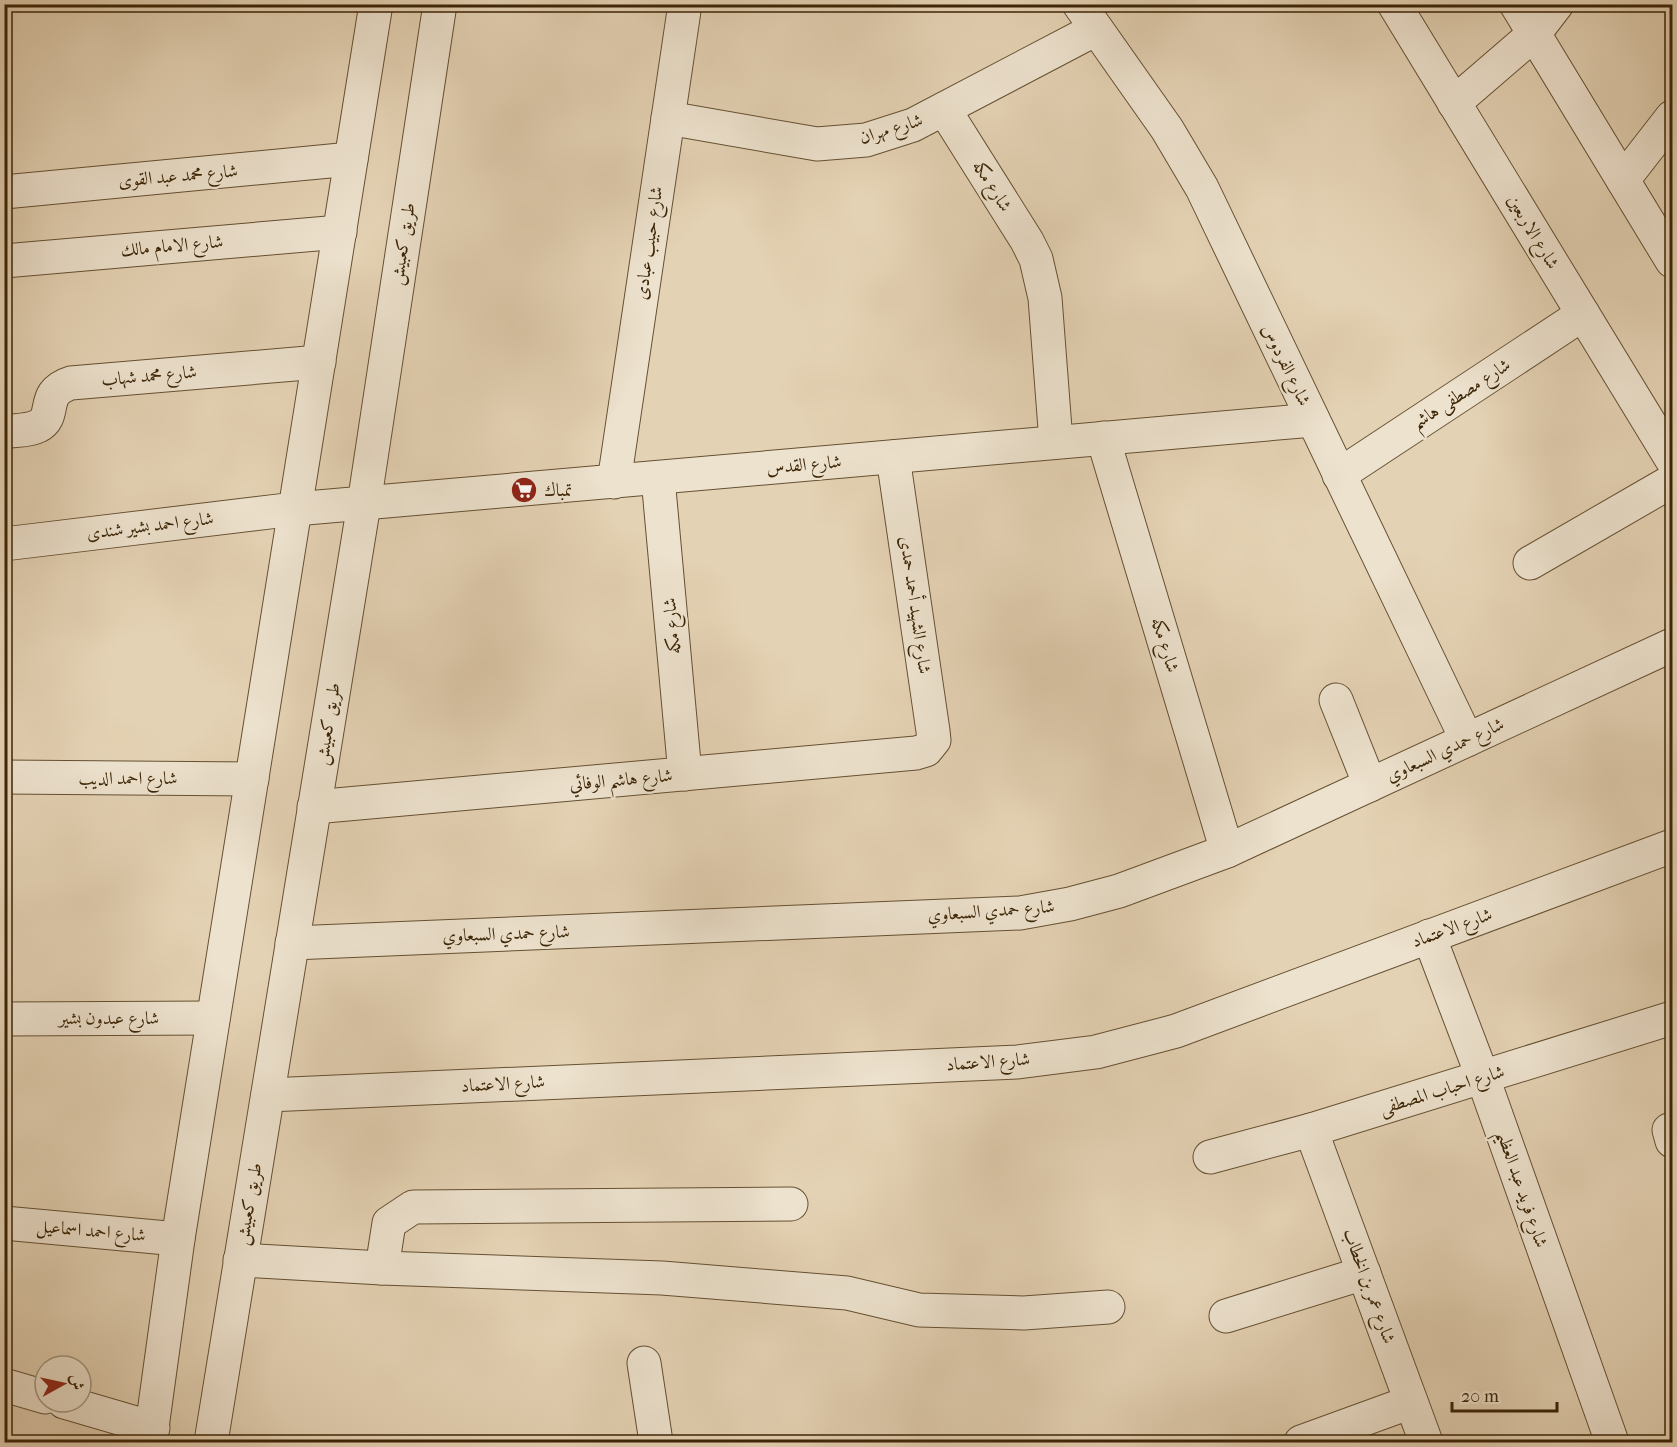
<svg xmlns="http://www.w3.org/2000/svg" width="1677" height="1447" viewBox="0 0 1677 1447" font-family="'IM FELL French Canon',Amiri,serif">
	<rect width="100%" height="100%" fill="#e4d2b4"/>
	<filter id="stains"><feTurbulence type="fractalNoise" baseFrequency=".00333" numOctaves="4"/><feColorMatrix values="0 0 0 0 .2 0 0 0 0 .09 0 0 0 0 .02 0 0 0 .5 -.17"/></filter>
	<radialGradient id="worn" r=".72"><stop offset=".6" stop-color="#630" stop-opacity="0"/><stop offset="1" stop-color="#630" stop-opacity=".3"/></radialGradient>
	<g fill="none" stroke-linecap="round" stroke-linejoin="round">
		<g stroke="#655032" stroke-width="35">
			<g id="minor">
				<path d="M1079,4L1167,129L1202,188L1467,740"/>
				<path d="M1394,4L1672,460"/>
				<path d="M1516,4L1672,261"/>
				<path d="M1454,103L1534,34L1557,4"/>
				<path d="M944,109L1027,241L1036,259L1045,298L1056,442"/>
				<path d="M668,118L817,144L866,140L913,125L1096,29"/>
				<path d="M1623,180L1672,117"/>
				<path d="M4,192L351,159"/>
				<path d="M4,261L340,232"/>
				<path d="M4,432C15,430 29,431 38,426C58,416 39,393 71,383L319,362"/>
				<path d="M1103,438L1227,851"/>
				<path d="M1339,475L1583,314"/>
				<path d="M658,478L685,774"/>
				<path d="M614,482L685,4"/>
				<path d="M4,544L295,509L1313,420"/>
				<path d="M1530,563L1672,481"/>
				<path d="M1336,700L1370,785"/>
				<path d="M4,777L252,779"/>
				<path d="M314,807L916,753L926,750L934,740L933,731L893,457"/>
				<path d="M1429,936L1483,1078L1612,1442"/>
				<path d="M292,943L1020,913L1070,904L1119,891L1227,851L1672,645"/>
				<path d="M4,1019L213,1018"/>
				<path d="M268,1095L1018,1062L1096,1052L1176,1031L1672,846"/>
				<path d="M1311,1130L1426,1442"/>
				<path d="M1669,1130L1672,1141"/>
				<path d="M1210,1157L1311,1130L1672,1018"/>
				<path d="M4,1223L178,1239"/>
				<path d="M240,1260L382,1268L662,1278L847,1293L919,1310L1024,1313L1108,1307"/>
				<path d="M382,1268L389,1223L413,1207L791,1204"/>
				<path d="M1226,1316L1364,1273"/>
				<path d="M644,1363L656,1442"/>
				<path d="M4,1385L45,1397"/>
				<path d="M64,1402L153,1428"/>
				<path d="M1301,1442L1411,1402"/>
			</g>
		</g>
		<g stroke="#655032" stroke-width="35">
			<g id="tertiary">
				<path d="M150,1442L178,1239L376,4"/>
				<path d="M211,1442L364,504L440,4"/>
			</g>
		</g>
		<use href="#minor" stroke="#ede2ce" stroke-width="33"/>
		<use href="#tertiary" stroke="#ede2ce" stroke-width="33"/>
	</g>
	<defs>
		<g id="supermarket-disc" transform="scale(1.35)"><circle r="9.5" fill="#8f2418" stroke="#ede2ce"/><path d="M-6-5.5h2.5l.6 2H6L4.5 2H-2.5L-4.4-4H-6ZM-1.5 3.2a1.3 1.3 0 1 0 .1 0ZM3 3.2a1.3 1.3 0 1 0 .1 0Z" fill="#fff"/></g>
	</defs>
	<g fill-rule="evenodd">
		<use href="#supermarket-disc" x="524" y="490"/>
	</g>
	<g text-anchor="middle" dominant-baseline="central" stroke-width="4.5" stroke-linejoin="round" paint-order="stroke">
		<g font-size="18" fill="#3b2506" stroke="#ede2ce">
			<text transform="translate(891 129) rotate(-17)">شارع مهران</text>
			<text transform="translate(178 176) rotate(-5)">شارع محمد عبد القوى</text>
			<text transform="translate(992 186) rotate(58)">شارع مكه</text>
			<text transform="translate(1533 232) rotate(59)">شارع الاربعين</text>
			<text transform="translate(649 243) rotate(-82)">شارع حبيب عبادى</text>
			<text transform="translate(403 244) rotate(-81)">طريق كعبيش</text>
			<text transform="translate(172 246) rotate(-5)">شارع الامام مالك</text>
			<text transform="translate(1286 365) rotate(64)">شارع الفردوس</text>
			<text transform="translate(149 376) rotate(-5)">شارع محمد شهاب</text>
			<text transform="translate(1461 394) rotate(-33)">شارع مصطفى هاشم</text>
			<text transform="translate(804 465) rotate(-5)">شارع القدس</text>
			<text transform="translate(150 526) rotate(-7)">شارع احمد بشير شندى</text>
			<text transform="translate(915 605) rotate(82)">شارع الشهيد أحمد حمدى</text>
			<text transform="translate(672 626) rotate(-95)">شارع مكه</text>
			<text transform="translate(1165 645) rotate(73)">شارع مكه</text>
			<text transform="translate(328 724) rotate(-81)">طريق كعبيش</text>
			<text transform="translate(1445 750) rotate(-25)">شارع حمدي السبعاوي</text>
			<text x="128" y="778">شارع احمد الديب</text>
			<text transform="translate(621 780) rotate(-5)">شارع هاشم الوفائي</text>
			<text transform="translate(991 911) rotate(-4)">شارع حمدي السبعاوي</text>
			<text transform="translate(1452 928) rotate(-20)">شارع الاعتماد</text>
			<text transform="translate(506 934) rotate(-2)">شارع حمدي السبعاوي</text>
			<text x="109" y="1018">شارع عبدون بشير</text>
			<text transform="translate(988 1062) rotate(-4)">شارع الاعتماد</text>
			<text transform="translate(503 1084) rotate(-3)">شارع الاعتماد</text>
			<text transform="translate(1442 1090) rotate(-17)">شارع احباب المصطفى</text>
			<text transform="translate(1522 1189) rotate(71)">شارع فريد عبد العظيم</text>
			<text transform="translate(249 1204) rotate(-80)">طريق كعبيش</text>
			<text transform="translate(91 1231) rotate(5)">شارع احمد اسماعيل</text>
			<text transform="translate(1369 1286) rotate(70)">شارع عمر بن الخطاب</text>
		</g>
		<g font-size="18" fill="#3b2506" stroke="#ede2ce" text-anchor="start">
			<text x="544" y="490">تمباك</text>
		</g>
	</g>
	<rect width="1677" height="1447" fill="none" stroke="#e4d2b4" stroke-width="24"/>
	<rect x="6" y="6" width="1665" height="1435" fill="none" stroke="#3b2506" stroke-width="3"/>
	<rect x="12" y="12" width="1653" height="1423" fill="none" stroke="#3b2506" stroke-width="1.5"/>
	<g transform="translate(63 1384) rotate(82)"><circle r="28" fill="#ede2ce" stroke="#a6967e" stroke-width="1.5"/>
	<path d="M0-4.5L10 22L0 15L-10 22Z" fill="#8f2418"/>
	<text y="-9" font-size="16" font-weight="bold" text-anchor="middle" fill="#3b2506">ش</text>
	</g>
	<path d="M1452 1402v9h105v-9" fill="none" stroke="#3b2506" stroke-width="3"/>
	<text x="1461" y="1402" font-size="18" fill="#3b2506" stroke="#ede2ce" stroke-width="4.5" paint-order="stroke">20 m</text>
	<rect width="100%" height="100%" filter="url(#stains)"/>
	<rect width="100%" height="100%" fill="url(#worn)"/>
</svg>
